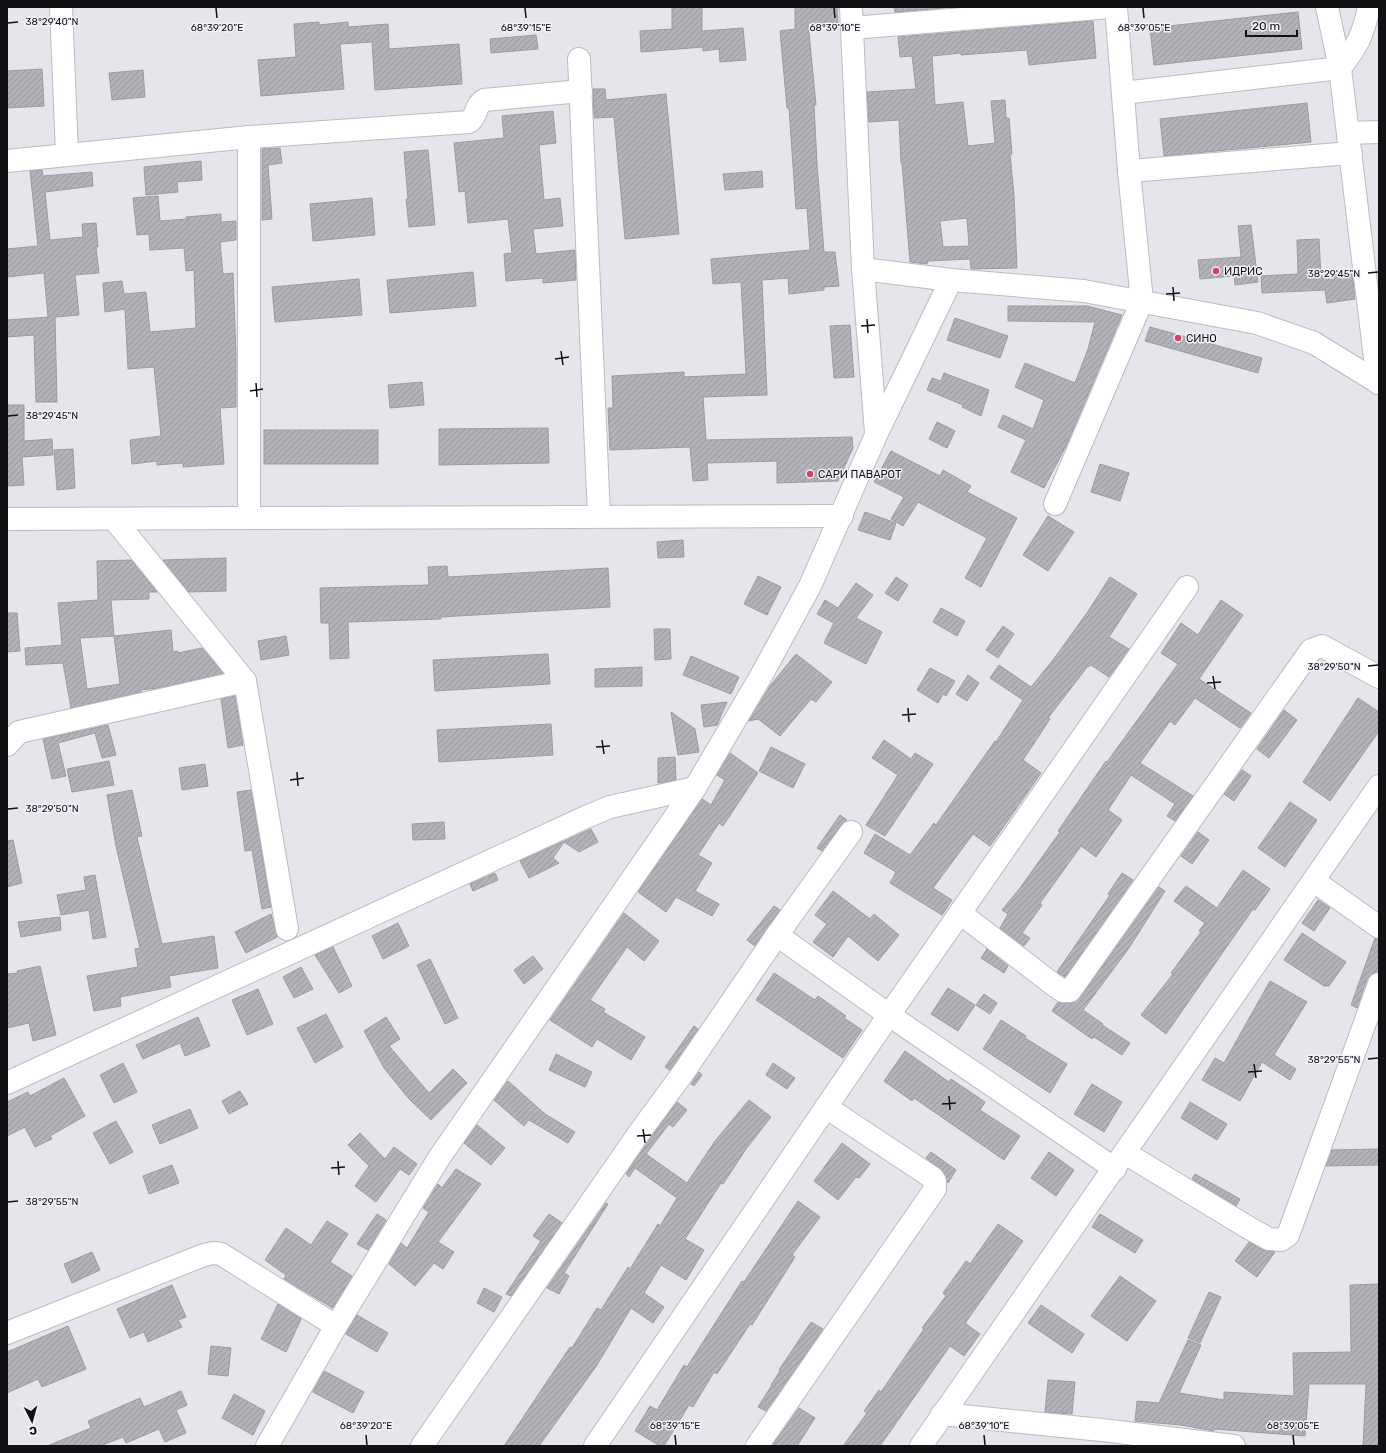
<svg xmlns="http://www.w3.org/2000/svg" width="1386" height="1453" viewBox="0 0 1386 1453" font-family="Rubik,sans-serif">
	<defs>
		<pattern id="building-hatch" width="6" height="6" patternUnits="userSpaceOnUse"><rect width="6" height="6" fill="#b2b2b8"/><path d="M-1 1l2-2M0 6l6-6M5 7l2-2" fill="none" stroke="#98989d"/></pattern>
	</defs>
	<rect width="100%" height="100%" fill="#e5e5ec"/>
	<g fill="url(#building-hatch)" stroke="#9b9ba2" fill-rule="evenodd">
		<path d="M672,7H702V31L743,28L746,60L720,62L719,49L703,51V47L641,52L640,31L672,29Z"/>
		<path d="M795,7H837L838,23H808L816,105H814L817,164L824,252H835L839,286L824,287V290L789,294L788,278L762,280L767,395L703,397L706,440L852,437L853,448L838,481L777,483V461L707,463L708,480L693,481L690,447L610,450L608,408H613L612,376L684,372V377L746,374L741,282L713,284L711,259L810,250L807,208L796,209L789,108H787L780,31L795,29Z"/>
		<path d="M894,7H956L895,12Z"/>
		<path d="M1298,12L1302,49L1154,65L1150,28Z"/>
		<path d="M1093,21L1096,58L1029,65L1027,50L961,55V53L932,56L935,105L963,102L968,146L995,143L991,101L1005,100L1006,118H1009L1012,154H1010L1014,195L1017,268L971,269L970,259L928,261L927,264L910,262L902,163H901L899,120L869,122L867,92L916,89L912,56L900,57L898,37ZM967,218L969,246L943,247L940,221Z"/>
		<path d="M319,22V25L348,22V27L388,24L389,49L459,44L462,84L375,90L372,42L340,44L344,89L261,96L258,60L296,57L294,24Z"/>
		<path d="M536,35L538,49L491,53L490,39Z"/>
		<path d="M42,69L44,106L7,108V71Z"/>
		<path d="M143,70L145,97L112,100L109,73Z"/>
		<path d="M593,89H605L606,100L666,94L679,234L625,239L614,117L594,118Z"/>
		<path d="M1307,103L1311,142L1164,156L1160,119Z"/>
		<path d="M553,111L556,143L539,145L544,200L560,198L563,226L533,229L536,254L575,250L576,280L543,283V278L506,281L504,254L512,253L508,219L468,223L465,191L459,192L454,143L504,138L502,116Z"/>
		<path d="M280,148L282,163L268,165L272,219L262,220V149Z"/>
		<path d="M428,150L435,225L409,227L406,199H408L404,152Z"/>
		<path d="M201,161L202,180L177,182L178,192L146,195L144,167Z"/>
		<path d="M42,170L43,176L92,172L93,186L45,192L50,240L83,237L82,224L96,223L98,247H96L99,273L75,275L79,315L55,317L57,402H36L34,335L7,337V320L48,317L44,273L7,277V249L38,246L30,171Z"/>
		<path d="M762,171L763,187L725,190L723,174Z"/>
		<path d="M158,196L160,221L187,219L186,217L221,214V222L236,221V240L220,242L223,274L233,273L236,355V407L220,408L224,464L183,467V463L157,465V461L132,464L130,440L161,436L154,367L128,369L125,309L105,312L103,283L122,281L124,294L146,292L150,332L196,328L194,270L186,271L184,248L150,250L149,234L137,235L133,198Z"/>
		<path d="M372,198L375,235L313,241L310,204Z"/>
		<path d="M1251,225L1258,282L1235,285L1234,276L1200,279L1198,260L1241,257L1238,226Z"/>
		<path d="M1319,239L1321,277L1352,273L1355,299L1327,303L1325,290L1262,293L1261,276L1298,274L1297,240Z"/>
		<path d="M473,272L476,306L390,313L387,280Z"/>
		<path d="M359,279L362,315L275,322L272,287Z"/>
		<path d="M1008,306H1087L1122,315L1066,446L1044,488L1011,472L1026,440L998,427L1003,415L1033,429L1044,400L1015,387L1025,363L1075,383L1088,349L1095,322L1008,321Z"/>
		<path d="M955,318L1008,336L1000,358L947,340Z"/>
		<path d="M850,325L854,377L834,378L830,326Z"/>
		<path d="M1150,327L1262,358L1258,373L1145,341Z"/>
		<path d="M944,373L989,390L981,416L962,407L963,405L927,390L932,378L941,381Z"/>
		<path d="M422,382L424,405L390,408L388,385Z"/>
		<path d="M7,405H24V441L52,439L53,455L22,457L24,485L7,486Z"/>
		<path d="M937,422L955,431L947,448L929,439Z"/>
		<path d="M548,428L549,463L439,465V429Z"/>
		<rect x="264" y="430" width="114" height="34"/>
		<path d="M73,449L75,488L57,490L54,450Z"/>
		<path d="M891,451L940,476L943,470L971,486L967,492L1017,518L981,587L965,578L987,538L918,502L903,526L891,519L904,497L874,482Z"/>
		<path d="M1100,464L1129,473L1120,501L1091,492Z"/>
		<path d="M865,512L896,523L890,540L858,530Z"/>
		<path d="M1048,516L1074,532L1048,571L1023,555Z"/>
		<path d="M683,540L684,557L658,558L657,542Z"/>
		<path d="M226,558V591L189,592L163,560Z"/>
		<path d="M131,560L157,592H149V599L111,600L114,636L80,638L87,689L120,684L114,636L171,630L173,652L178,651V653L202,648L223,673L158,688L141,690V692L71,708L63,663L26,665L25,648L62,645L58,603L98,600L97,561Z"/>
		<path d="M447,566L448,577L608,568L610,607L441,617V619L348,622L349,658L330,659L329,623H321L320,588L429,585L428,567Z"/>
		<path d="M758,576L781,587L767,615L744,604Z"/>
		<path d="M896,577L908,585L898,601L885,593Z"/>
		<path d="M1110,577L1137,594L1109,637L1129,649L1109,677L1091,665L1089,667L1088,666L1048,718L1050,719L1023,760L1041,773L990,846L973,834L933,888L952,900L942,915L890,883L896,872L864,853L875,834L910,855L934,823L936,825L995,741L996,742L1023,700L990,678L999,665L1031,687L1053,660L1089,610Z"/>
		<path d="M856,583L873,595L856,618L882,632L866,664L824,643L834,623L817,614L825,600L838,608Z"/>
		<path d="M1221,600L1243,615L1199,679L1251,713L1240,728L1195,698L1175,725L1170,721L1140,763L1193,796L1175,821L1167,816L1175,804L1131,775L1108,810L1122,820L1096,857L1081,846L1040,903L1042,905L1022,933L1030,938L1024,946L1000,928L1008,914L1002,910L1020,888L1060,832L1058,831L1106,761L1107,762L1178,664L1161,653L1181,623L1198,635Z"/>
		<path d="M941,608L965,621L957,636L933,622Z"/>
		<path d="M7,613H17L20,651L7,652Z"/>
		<path d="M1003,626L1014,634L998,658L986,650Z"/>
		<path d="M654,629H670L671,659L655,660Z"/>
		<path d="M286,636L289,655L261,660L258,641Z"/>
		<path d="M548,654L550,684L435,691L433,660Z"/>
		<path d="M796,654L832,682L816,702L811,699L780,736L758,719L749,721L770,686Z"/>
		<path d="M691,656L739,677L731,694L683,675Z"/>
		<path d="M642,667V686L595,687V669Z"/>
		<path d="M930,668L955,681L946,696L943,694L938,703L917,690Z"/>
		<path d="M968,675L979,683L967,701L956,694Z"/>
		<path d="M235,696L243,745L228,748L221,699Z"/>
		<path d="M1358,698L1379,712V731L1330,801L1303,782Z"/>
		<path d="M727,702L717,725L704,727L701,705Z"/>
		<path d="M1284,710L1297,720L1269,758L1257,749Z"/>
		<path d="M671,712L695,729L699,752L678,755Z"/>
		<path d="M551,724L553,755L439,762L437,730Z"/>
		<path d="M108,725L116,755L102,758L95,733L58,743L66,776L52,779L43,739Z"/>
		<path d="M884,740L911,759L915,753L933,764L885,836L866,825L898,775L872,758Z"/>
		<path d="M771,747L805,764L793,788L759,771Z"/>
		<path d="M730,753L758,773L723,826L719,823L698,855L712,863L695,891L719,904L712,916L676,897L666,912L638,892L702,799L711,805L725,780L717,775Z"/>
		<path d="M675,757L676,780L658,783V758Z"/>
		<path d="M109,761L114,785L72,792L67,769Z"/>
		<path d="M205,764L208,786L182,790L179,768Z"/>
		<path d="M1242,770L1251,776L1234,801L1224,794Z"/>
		<path d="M132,790L142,836L137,837L162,944L214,936L218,968L169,976L171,987L120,997L121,1006L94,1011L87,976L138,967L135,949L140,948L116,846L107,795Z"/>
		<path d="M251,790L271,907L262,909L252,850L245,851L237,792Z"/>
		<path d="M1290,802L1317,820L1285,867L1258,848Z"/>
		<path d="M840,815L847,820L841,825L822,851L817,848Z"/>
		<path d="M444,822L445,839L413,840L412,824Z"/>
		<path d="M591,829L598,842L579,852L564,842L553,858L559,863L529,878L520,861Z"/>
		<path d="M1198,832L1209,840L1192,864L1181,856Z"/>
		<path d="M13,840L22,883L7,887V841Z"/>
		<path d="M1243,870L1270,889L1255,910L1253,909L1166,1034L1141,1015L1173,974L1171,973L1201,932L1199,931L1205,923L1174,901L1186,886L1217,908Z"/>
		<path d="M495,873L498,880L473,891L470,884Z"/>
		<path d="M1122,873L1133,880L1065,977L1057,972L1110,895L1108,894Z"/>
		<path d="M95,875L106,937L93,939L89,910L61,915L57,895L86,890L84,877Z"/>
		<path d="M1159,887L1165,891L1129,948L1083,1010L1103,1024L1102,1025L1130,1043L1122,1055L1094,1037L1092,1039L1052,1011L1058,1002L1070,1003L1080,998Z"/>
		<path d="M833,891L870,919L874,914L899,935L878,961L848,936L833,957L813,942L827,924L815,915Z"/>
		<path d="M1318,900L1330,908L1314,931L1302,923Z"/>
		<path d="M774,906L780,910L755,946L747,940Z"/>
		<path d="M624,913L659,941L644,961L627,947L590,1000L605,1009L603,1012L645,1037L631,1060L597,1039L592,1047L550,1020Z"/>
		<path d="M271,914L277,937L246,953L235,932Z"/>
		<path d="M60,917L61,930L21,937L18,922Z"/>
		<path d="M398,923L409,946L383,959L372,936Z"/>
		<path d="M1302,933L1346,962L1329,986H1324L1284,960Z"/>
		<path d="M1375,938L1379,939V972L1371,974L1367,979L1357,1008L1351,1005Z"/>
		<path d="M333,947L352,986L339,993L315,955Z"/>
		<path d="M987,949L1008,966L1004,973L981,958Z"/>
		<path d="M533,956L543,969L524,984L514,970Z"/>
		<path d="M430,959L458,1018L445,1024L417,965Z"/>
		<path d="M40,966L56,1035L33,1041L29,1023L7,1028V974L18,973L17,971Z"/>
		<path d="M301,967L313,989L294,998L283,977Z"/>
		<path d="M774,973L815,1000L818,996L846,1016L844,1018L862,1030L843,1058L756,1000Z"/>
		<path d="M1270,981L1307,1002L1274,1055L1296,1069L1290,1080L1262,1062L1240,1101L1202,1080L1215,1058L1224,1063Z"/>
		<path d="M948,988L975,1005L958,1031L931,1014Z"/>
		<path d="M258,989L273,1024L247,1035L232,1000Z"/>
		<path d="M984,994L997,1003L990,1014L976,1005Z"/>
		<path d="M326,1014L343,1047L315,1063L297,1028Z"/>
		<path d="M198,1017L210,1046L185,1056L180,1043L143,1059L136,1045Z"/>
		<path d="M386,1017L400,1039L389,1046L429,1093L453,1069L467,1083L431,1120L409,1099L384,1068L364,1031Z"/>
		<path d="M1001,1020L1026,1036L1025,1038L1067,1064L1050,1093L983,1049Z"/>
		<path d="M694,1026L698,1029L670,1070L665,1067Z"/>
		<path d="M905,1051L949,1082L951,1079L985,1102L980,1110L1020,1136L1004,1160L914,1098L912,1101L884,1081Z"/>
		<path d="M556,1054L592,1072L585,1087L549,1070Z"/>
		<path d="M123,1063L137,1092L114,1103L100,1075Z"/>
		<path d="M773,1063L795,1078L787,1089L766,1075Z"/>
		<path d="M699,1072L702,1075L694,1086L691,1084Z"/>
		<path d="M64,1078L85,1116L50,1136L52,1139L35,1147L25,1127L7,1136V1102L28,1092L30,1096Z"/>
		<path d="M508,1081L545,1114L575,1132L568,1143L529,1120L524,1126L494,1100Z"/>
		<path d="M1092,1084L1122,1102L1104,1132L1074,1114Z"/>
		<path d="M240,1091L248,1104L229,1114L222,1101Z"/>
		<path d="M749,1100L771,1117L746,1149L723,1184L721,1183L685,1239L704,1250L686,1280L661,1265L644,1293L664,1307L653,1323L631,1308L597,1365L539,1446H504L570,1347L572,1348L597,1308L601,1310L628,1267L630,1269L658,1224L660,1226L677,1198L635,1168L629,1177L626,1174L649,1140L677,1102L687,1110L673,1127L669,1124L646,1154L687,1183L715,1141Z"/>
		<path d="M1190,1102L1227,1124L1217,1140L1181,1118Z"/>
		<path d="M190,1109L198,1128L160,1144L152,1125Z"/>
		<path d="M116,1121L133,1152L110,1164L93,1133Z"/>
		<path d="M477,1125L505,1148L491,1165L464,1143Z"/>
		<path d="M360,1133L385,1159L394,1147L417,1164L409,1175L400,1169L376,1202L355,1186L369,1166L348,1145Z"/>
		<path d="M842,1143L870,1164L859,1178L856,1177L838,1200L814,1181Z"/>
		<path d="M1379,1149V1165L1326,1166L1332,1150Z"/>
		<path d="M931,1152L956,1170L948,1183L943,1171L926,1158Z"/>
		<path d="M1049,1152L1074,1170L1056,1196L1031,1178Z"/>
		<path d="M172,1165L179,1183L149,1194L143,1176Z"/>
		<path d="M456,1169L481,1184L438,1242L454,1252L443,1269L434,1263L415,1286L389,1264L401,1243L407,1248L429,1212L423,1208L438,1184L442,1188Z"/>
		<path d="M1195,1174L1240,1199L1236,1206L1192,1179Z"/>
		<path d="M798,1201L820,1217L792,1255L795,1257L752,1325L750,1324L717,1374L714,1372L693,1407L689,1405L664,1446H660L635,1431L650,1406L657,1410L684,1365L687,1367L742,1281L744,1282Z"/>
		<path d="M606,1203L608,1204L564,1273L569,1276L559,1294L547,1288Z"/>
		<path d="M377,1214L386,1220L368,1250L357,1244Z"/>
		<path d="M549,1214L562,1223L511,1296L506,1294L541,1241L533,1236Z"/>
		<path d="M1100,1214L1143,1240L1135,1253L1092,1227Z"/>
		<path d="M327,1221L348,1234L330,1262L352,1276L333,1308L284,1279L286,1275L265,1260L286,1228L311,1245Z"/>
		<path d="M998,1224L1023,1241L966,1322V1324L980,1334L964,1356L950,1346L880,1446H843L867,1413L864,1411L879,1390L881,1392L924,1329L922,1328L946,1296L943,1293L966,1261L970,1264Z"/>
		<path d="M1249,1242L1263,1250L1275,1252L1257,1277L1235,1261Z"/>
		<path d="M92,1252L100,1270L72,1283L64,1264Z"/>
		<path d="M1120,1276L1156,1301L1127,1341L1091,1316Z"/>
		<path d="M1379,1284V1446H1363L1366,1384H1309L1305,1436L1214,1429V1431L1181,1425L1135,1421L1137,1401L1159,1403L1188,1340L1201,1345L1179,1393L1224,1400V1392L1294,1396L1293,1353L1351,1352L1350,1285Z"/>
		<path d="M172,1285L186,1317L178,1320L182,1327L148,1342L144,1332L130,1338L117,1309Z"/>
		<path d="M484,1288L502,1297L494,1312L477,1303Z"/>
		<path d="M1209,1292L1221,1297L1200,1343L1188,1338Z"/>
		<path d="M278,1304L301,1319L286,1352L261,1339Z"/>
		<path d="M1041,1305L1084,1334L1072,1353L1028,1323Z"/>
		<path d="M357,1315L388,1333L377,1352L346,1334Z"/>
		<path d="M811,1322L823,1329L766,1411L758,1407L772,1385H771L780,1371L779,1370Z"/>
		<path d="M68,1326L86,1369L42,1387L38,1379L7,1393V1352Z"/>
		<path d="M211,1346L231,1348L228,1376L208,1374Z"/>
		<path d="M324,1371L364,1392L353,1413L313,1392Z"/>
		<path d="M1048,1380L1075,1382L1072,1414L1045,1412Z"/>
		<path d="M181,1391L187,1405L176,1410L186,1433L165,1442L159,1429L126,1443L123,1437L100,1446H47L91,1428L88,1421L140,1398L144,1407Z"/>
		<path d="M234,1394L265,1411L253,1435L222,1418Z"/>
		<path d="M799,1408L815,1418L797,1446H772Z"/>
	</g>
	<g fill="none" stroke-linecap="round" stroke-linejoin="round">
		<g stroke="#bbbbc2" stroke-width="24">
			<g id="minor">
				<path d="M61,7L67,154"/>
				<path d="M851,7L863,269L876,433"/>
				<path d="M1327,7L1340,68L1378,383"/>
				<path d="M852,28L1111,7"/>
				<path d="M579,59L599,516"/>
				<path d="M1123,93L1340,68C1358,45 1363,35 1369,7"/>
				<path d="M1348,133L1379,132"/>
				<path d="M7,161L249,137L469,122C477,117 475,105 484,100L581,91"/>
				<path d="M1129,171L1351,153"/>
				<path d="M863,269L951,280"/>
				<path d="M1055,504L1142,301L1129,171L1116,7"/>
				<path d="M249,518V137"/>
				<path d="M7,519L842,516"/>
				<path d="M245,681L287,929"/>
				<path d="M7,745L19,732L245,681L114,519"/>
				<path d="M1314,881L1379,927"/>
				<path d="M960,913L1054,985L1063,991H1070L1311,650L1322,646L1379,677"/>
				<path d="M777,935L889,1015L1115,1169"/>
				<path d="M7,1083L586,817L610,807L695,788"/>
				<path d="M1125,1153L1249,1228L1269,1239L1281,1240L1288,1235L1291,1227L1379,984"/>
				<path d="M7,1333L204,1255L213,1253L221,1254L336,1326"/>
				<path d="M942,1414L1102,1430L1234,1446"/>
				<path d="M267,1446L336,1326L439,1158L695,788L761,676L810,586L876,435L951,280L1084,291L1257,323L1314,343L1379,383"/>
				<path d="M422,1446L639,1133L683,1073L777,935L851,832"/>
				<path d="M595,1446L889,1015L1187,587"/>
				<path d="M757,1446L935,1189V1181L933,1178L826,1107"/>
				<path d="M921,1446L1379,786"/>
			</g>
		</g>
		<use href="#minor" stroke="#fff" stroke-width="22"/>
	</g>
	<path fill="none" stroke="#111114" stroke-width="1.5" d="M216,8L217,18M525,8L526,18M834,8L835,18M1143,8L1144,18M8,23L18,22M1368,273L1378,272M1173,287L1174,301M1166,294L1180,293M867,319L868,333M861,326L875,325M561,351L563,365M555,359L569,357M256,383L257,397M250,391L263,389M8,416L18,415M1368,666L1378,665M1213,676L1215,689M1207,683L1221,682M908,708L909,722M902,715L916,714M602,740L604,754M596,747L610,746M297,772L298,786M290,780L304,778M8,809L18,808M1368,1059L1378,1058M1254,1064L1256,1078M1248,1072L1262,1071M949,1096L950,1110M942,1104L956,1103M643,1129L645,1143M637,1136L651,1135M338,1161L339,1175M331,1168L345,1167M8,1202L18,1201M366,1435L367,1445M675,1435L676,1445M984,1435L985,1445M1293,1435L1294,1445"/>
	<g fill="#d44460" stroke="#f2f2fa" stroke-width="1.5">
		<circle cx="1216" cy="271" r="4"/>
		<circle cx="1178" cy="338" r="4"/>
		<circle cx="810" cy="474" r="4"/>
	</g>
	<g text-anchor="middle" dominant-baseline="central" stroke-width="3" stroke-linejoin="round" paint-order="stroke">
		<g font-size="11" fill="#111114" stroke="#f2f2fa" text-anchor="start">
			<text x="1224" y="271">ИДРИС</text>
			<text x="1186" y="338">СИНО</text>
			<text x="818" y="474">САРИ ПАВАРОТ</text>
		</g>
	</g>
	<g font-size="10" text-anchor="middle" fill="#111114" stroke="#f2f2fa" stroke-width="3" stroke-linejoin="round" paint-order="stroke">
		<text x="52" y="25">38°29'40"N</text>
		<text x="217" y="31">68°39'20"E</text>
		<text x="526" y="31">68°39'15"E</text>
		<text x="835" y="31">68°39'10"E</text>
		<text x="1144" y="31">68°39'05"E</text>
		<text x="1334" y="277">38°29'45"N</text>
		<text x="52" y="419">38°29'45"N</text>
		<text x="1334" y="670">38°29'50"N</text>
		<text x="52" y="812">38°29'50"N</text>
		<text x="1334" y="1063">38°29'55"N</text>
		<text x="52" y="1205">38°29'55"N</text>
		<text x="366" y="1429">68°39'20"E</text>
		<text x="675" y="1429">68°39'15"E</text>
		<text x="984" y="1429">68°39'10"E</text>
		<text x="1293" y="1429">68°39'05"E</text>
	</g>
	<rect width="1386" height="1453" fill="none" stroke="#111114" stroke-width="16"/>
	<g transform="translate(32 1421) rotate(174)" stroke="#f2f2fa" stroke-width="3" paint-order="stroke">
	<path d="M0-3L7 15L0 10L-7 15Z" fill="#111114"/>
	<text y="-6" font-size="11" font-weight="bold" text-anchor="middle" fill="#111114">С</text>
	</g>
	<path d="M1246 30v6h51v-6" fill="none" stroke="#111114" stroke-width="2"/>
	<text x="1252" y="30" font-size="12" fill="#111114" stroke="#f2f2fa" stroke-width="3" paint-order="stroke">20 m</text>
</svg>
